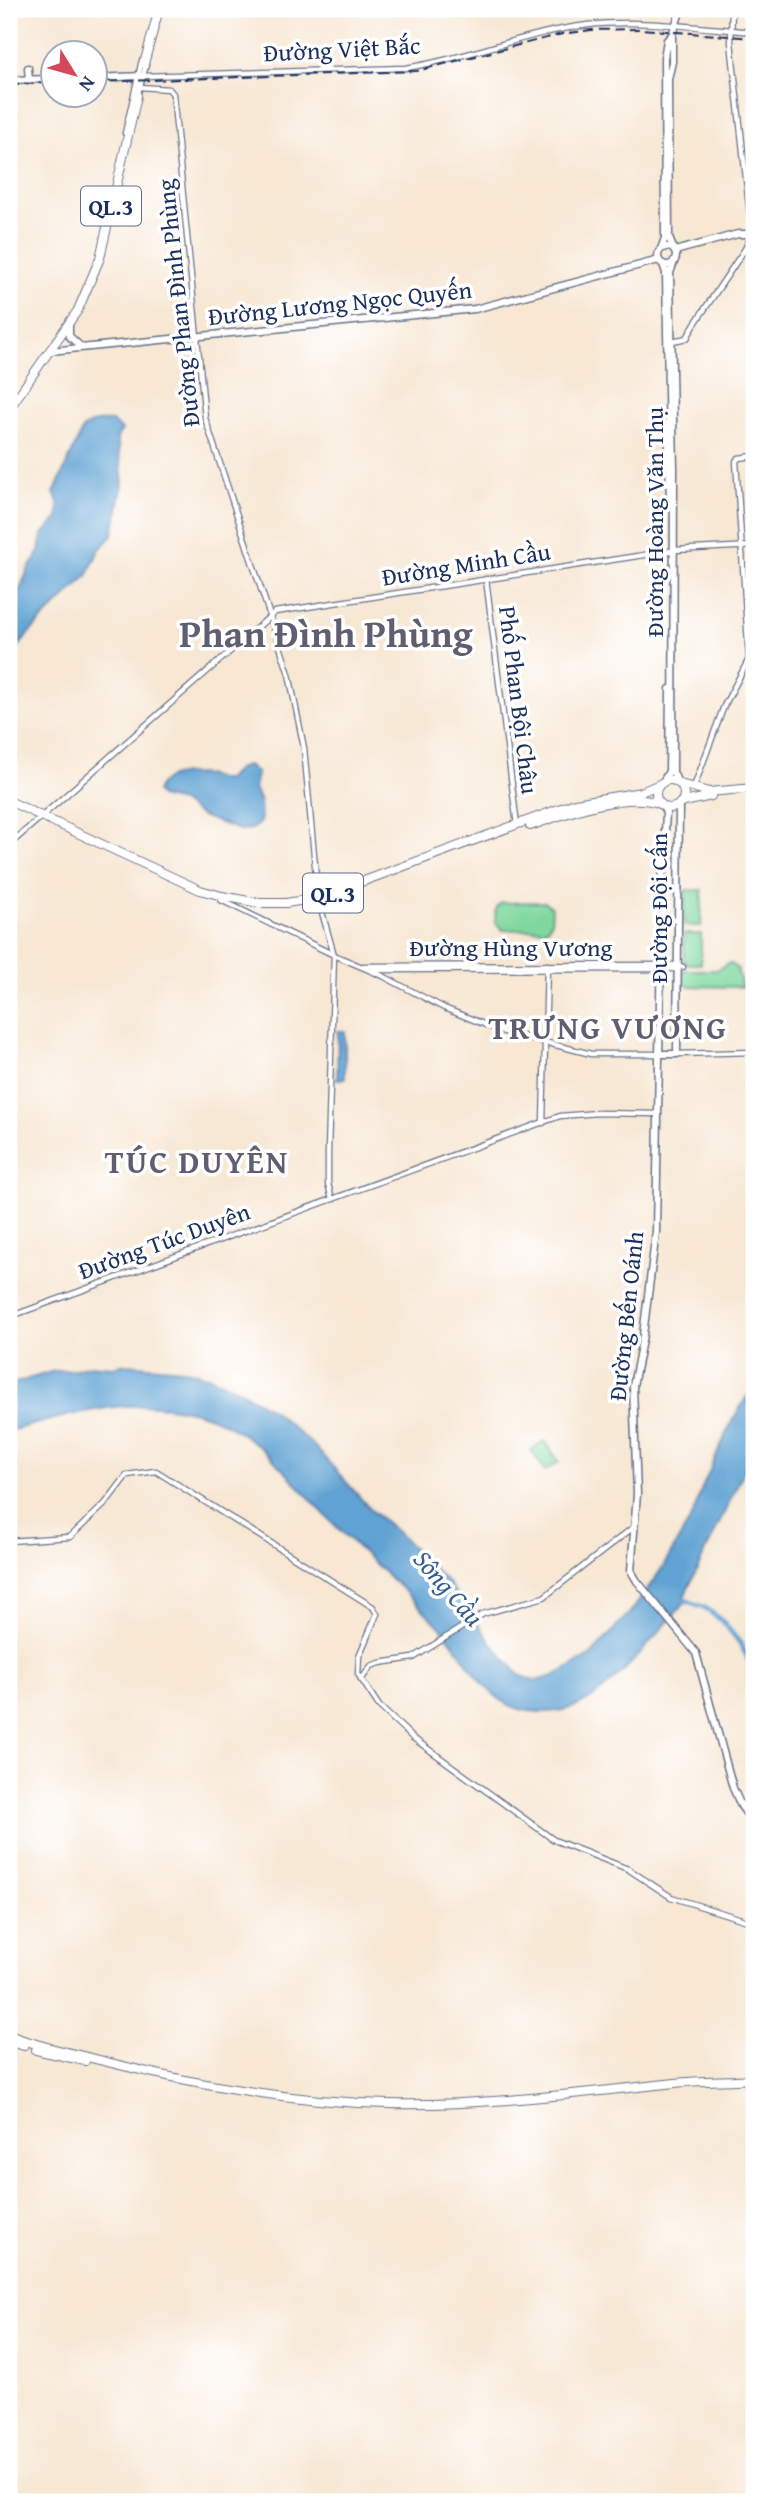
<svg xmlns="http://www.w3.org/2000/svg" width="763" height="2511" viewBox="0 0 763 2511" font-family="'Gentium Book Plus',serif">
	<rect width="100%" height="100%" fill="#fff"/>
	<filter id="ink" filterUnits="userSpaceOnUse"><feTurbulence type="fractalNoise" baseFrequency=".0143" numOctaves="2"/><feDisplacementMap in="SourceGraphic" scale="14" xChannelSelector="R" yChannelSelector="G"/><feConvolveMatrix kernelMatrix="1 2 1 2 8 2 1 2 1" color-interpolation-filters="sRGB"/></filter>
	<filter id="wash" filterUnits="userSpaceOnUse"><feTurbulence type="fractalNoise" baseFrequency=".00686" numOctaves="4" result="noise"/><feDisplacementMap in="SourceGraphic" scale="28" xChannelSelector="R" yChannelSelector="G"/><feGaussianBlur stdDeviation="1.57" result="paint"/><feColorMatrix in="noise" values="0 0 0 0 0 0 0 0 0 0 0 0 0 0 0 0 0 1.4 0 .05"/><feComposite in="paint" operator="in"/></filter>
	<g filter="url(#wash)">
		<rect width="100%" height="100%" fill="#f7e7d3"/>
		<g fill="#7ed89e" stroke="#4c847e" stroke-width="2">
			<path d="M685,890H702L701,926H684Z"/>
			<path d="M545,902L552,908L551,923L546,929L503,930L495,922L496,909L501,903Z"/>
			<rect x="684" y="934" width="17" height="30"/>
			<path d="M730,963L737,968L742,987L683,986V970H716Z"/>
			<path d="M545,1441L559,1462L545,1471L531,1450Z"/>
		</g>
		<g fill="#5fa2d3" stroke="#3d6898" stroke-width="2">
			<path d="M111,421L122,430L117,437L123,483L113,534L99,550L87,576L31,631L9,659V614L29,568L38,555L42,535L58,518L59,505L54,493L83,428L95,422Z"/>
			<path d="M248,765L257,773L254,788L260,802L261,818L259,824L252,829L239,830L201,816L181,802L160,797L156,792C162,773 188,773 205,775C213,777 219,781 227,780L238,769Z"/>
			<path d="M338,1031H345V1078L337,1079Z"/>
			<path d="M126,1364L182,1369L210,1377L237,1389L274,1411L316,1448L371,1510L396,1531L449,1584L494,1646L519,1675L535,1681L554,1676L591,1655L634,1608L663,1567L693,1515L701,1490L732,1421L751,1390L754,1381V1450L684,1597L686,1600L683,1605C655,1634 610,1697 571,1708C551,1714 522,1714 504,1702C476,1684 462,1650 439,1626C406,1590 367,1558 333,1523C291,1481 257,1428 195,1412C131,1395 71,1414 9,1431V1385L54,1371L73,1370L89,1365L113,1367Z"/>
		</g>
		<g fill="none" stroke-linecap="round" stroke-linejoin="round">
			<path stroke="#5fa2d3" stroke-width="5" d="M679,1598L704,1607L723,1622L740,1643L751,1664V1796L754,1804"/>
		</g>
	</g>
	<g filter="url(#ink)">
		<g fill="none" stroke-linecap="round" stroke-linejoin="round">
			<g stroke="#686f87" stroke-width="7">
				<g id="minor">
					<path d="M143,76L405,68C467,59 526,32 588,25C639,19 702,28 754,32"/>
					<path d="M140,87L169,89L173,94L205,418L289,674L304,748L318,898L334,955L328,1151V1184L332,1199"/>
					<path d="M137,97L146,65"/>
					<path d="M125,133L142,60"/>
					<path d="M672,341L687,338L694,325L745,249L752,234L731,42L732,9"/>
					<path d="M674,550L754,546"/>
					<path d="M486,579L517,825"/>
					<path d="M694,787L724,706L749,659L736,461L739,458L754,456"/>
					<path d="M9,845L275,612L670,551"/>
					<path d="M221,900L334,955L383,976L444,1008L501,1031L591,1054H660"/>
					<path d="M662,920H677"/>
					<path d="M363,966L678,965L683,967"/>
					<path d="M373,970L679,969"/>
					<path d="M677,1054L754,1052"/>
					<path d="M543,1123L547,965"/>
					<path d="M9,1317L560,1116L598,1113L657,1114"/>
					<path d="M9,1541L70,1537L105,1504L127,1475L156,1471L373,1607L377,1614L359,1656L358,1674L379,1706L413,1738L554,1840L628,1869L671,1897L754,1923"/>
					<path d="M361,1680L371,1666L380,1663L413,1658L483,1614L544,1597L635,1526"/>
				</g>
			</g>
			<g stroke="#686f87" stroke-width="9">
				<g id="major">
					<path d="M28,68L29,80"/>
					<path d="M94,78L143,76"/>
					<path d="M9,80L52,79"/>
					<circle cx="667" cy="256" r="9"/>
					<path d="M673,248L669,238L668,79L672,62V35L681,9"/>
					<path d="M661,249L665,238L664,58L667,40L672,35"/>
					<path d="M675,251L738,234H754"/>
					<path d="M674,262L670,273L674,468L673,772L677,781"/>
					<path d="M663,264L666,273L670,507"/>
					<path d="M69,325V336L81,347"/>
					<path d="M50,351L475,309L659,260"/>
					<path d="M663,782L669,771L670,689"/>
					<path d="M663,806L666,813L662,885L656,1232L643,1335L633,1386L637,1494L631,1571L637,1581L696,1653L733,1788L741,1806L754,1824"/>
					<path d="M660,1054H677L679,804"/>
				</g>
			</g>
			<g stroke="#686f87" stroke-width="10">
				<g id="highway">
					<path d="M144,64L159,9"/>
					<path d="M9,409L78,310L100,258L137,96"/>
					<circle cx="670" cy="794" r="14"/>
					<path d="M680,784L709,792L754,788"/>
					<path d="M9,801L200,890L222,896L259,903H286L318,898L575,803L641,792L662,783"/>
					<path d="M680,803L711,796"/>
					<path d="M530,826C563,814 628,790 661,804"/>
					<path d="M9,2035C42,2048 77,2054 111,2063C202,2086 295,2102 389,2104C484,2106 580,2093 675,2083C701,2080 728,2081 754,2079"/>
					<path d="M9,2042L24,2046"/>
					<path d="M36,2050L85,2061"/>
				</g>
			</g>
			<use href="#minor" stroke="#fff" stroke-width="4.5"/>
			<use href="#major" stroke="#fff" stroke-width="6"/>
			<use href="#highway" stroke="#fff" stroke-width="8"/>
			<g stroke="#1b2f5e" stroke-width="2" stroke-dasharray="10 5" stroke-linecap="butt">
				<path d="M94,82L417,71L562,34L591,30L640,29L754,38"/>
				<path d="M9,84L52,83"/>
			</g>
		</g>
	</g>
	<g text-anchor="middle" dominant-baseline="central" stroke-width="7" stroke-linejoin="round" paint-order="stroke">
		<g fill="#fff" stroke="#5f6d8e" stroke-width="2">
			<rect x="81" y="186.5" width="60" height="39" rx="5"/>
			<rect x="303" y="873.5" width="60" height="39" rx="5"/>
		</g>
		<g font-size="23" font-weight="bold" fill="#1b2f5e">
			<text x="111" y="206">QL.3</text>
			<text x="333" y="893">QL.3</text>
		</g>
		<g font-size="24" fill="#1b2f5e" stroke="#fff">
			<text transform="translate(342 49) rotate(-3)">Đường Việt Bắc</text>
			<text transform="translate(178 303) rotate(-96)">Đường Phan Đình Phùng</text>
			<text transform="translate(340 303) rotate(-6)">Đường Lương Ngọc Quyến</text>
			<text transform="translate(654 522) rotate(-90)">Đường Hoàng Văn Thụ</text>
			<text transform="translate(466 564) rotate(-9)">Đường Minh Cầu</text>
			<text transform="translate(519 700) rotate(83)">Phố Phan Bội Châu</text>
			<text transform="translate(658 908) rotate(-90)">Đường Đội Cấn</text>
			<text x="511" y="947">Đường Hùng Vương</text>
			<text transform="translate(164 1241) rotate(-20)">Đường Túc Duyên</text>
			<text transform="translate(626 1316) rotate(-84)">Đường Bến Oánh</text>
		</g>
		<g font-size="26" font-style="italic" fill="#365d8d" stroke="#fff">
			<text transform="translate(449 1588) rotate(49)">Sông Cầu</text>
		</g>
		<g font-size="32" font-weight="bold" letter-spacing="2" fill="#5f5f71" stroke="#fff">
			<text x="608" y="1027">TRƯNG VƯƠNG</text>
			<text x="197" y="1161">TÚC DUYÊN</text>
		</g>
		<g font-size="38" font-weight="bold" fill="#5f5f71" stroke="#fff">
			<text x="326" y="633">Phan Đình Phùng</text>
		</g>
	</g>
	<rect width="763" height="2511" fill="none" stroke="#fff" stroke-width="35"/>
	<g transform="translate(74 74) rotate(127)"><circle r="33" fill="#ffffff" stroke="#a4acbf" stroke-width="2"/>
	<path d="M0-5L12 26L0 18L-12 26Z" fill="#d1495b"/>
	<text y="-10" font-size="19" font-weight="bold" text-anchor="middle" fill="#1b2f5e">N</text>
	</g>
</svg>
